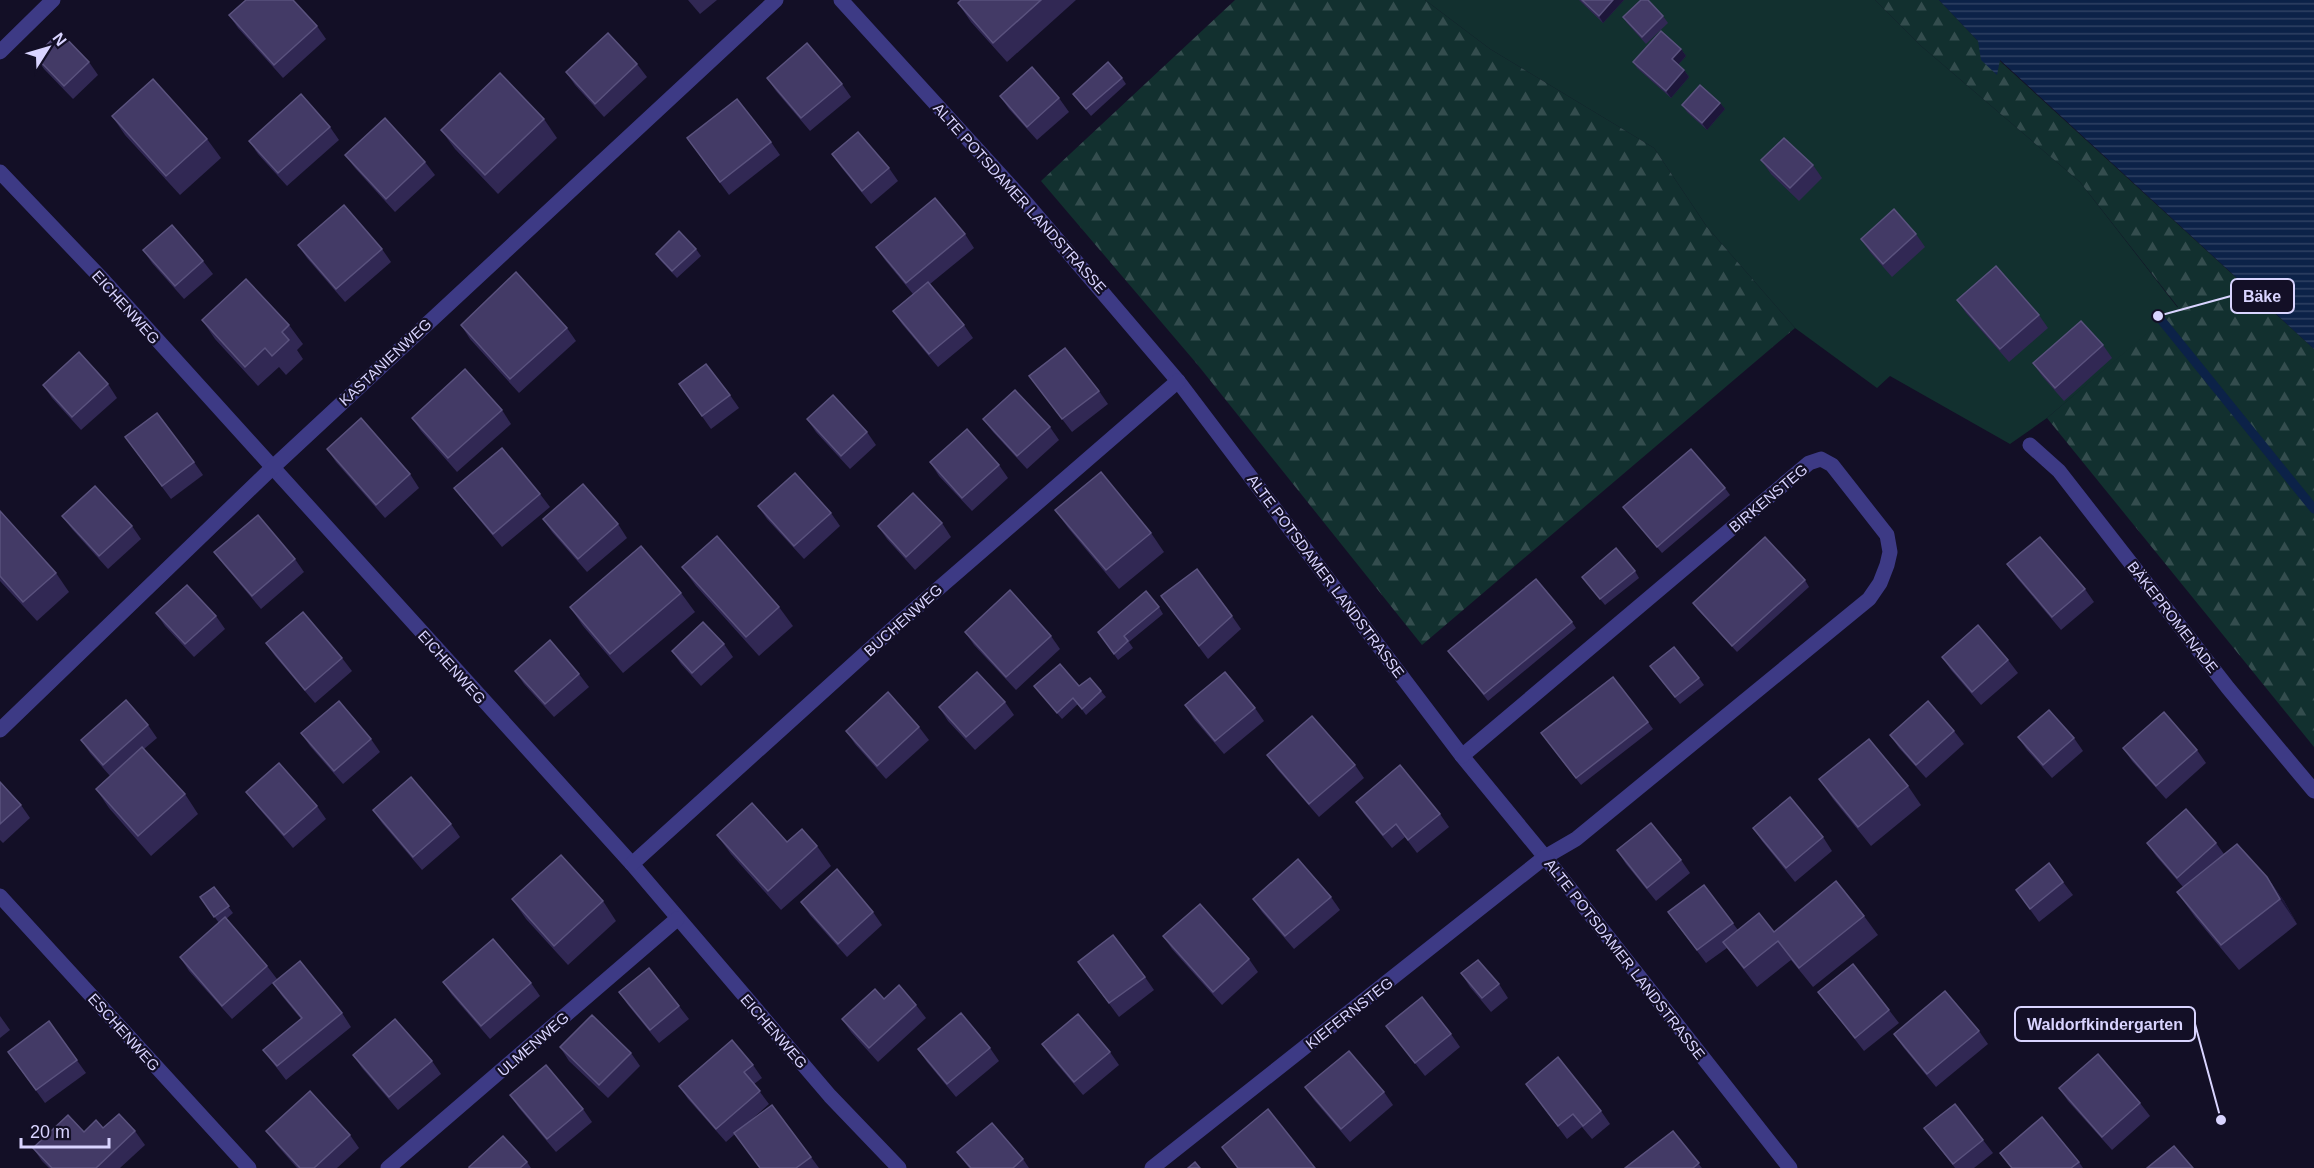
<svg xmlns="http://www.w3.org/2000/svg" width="2314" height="1168" viewBox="0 0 2314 1168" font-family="Arial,sans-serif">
	<defs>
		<pattern id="forest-firs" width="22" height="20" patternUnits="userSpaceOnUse" patternTransform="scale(1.5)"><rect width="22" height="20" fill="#12302f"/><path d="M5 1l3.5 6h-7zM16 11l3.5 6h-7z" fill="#344d4e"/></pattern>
		<pattern id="water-rules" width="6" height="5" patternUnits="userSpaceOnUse" patternTransform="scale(1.5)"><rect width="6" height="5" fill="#0c2248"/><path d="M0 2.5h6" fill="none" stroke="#2f4163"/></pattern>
	</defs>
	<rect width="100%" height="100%" fill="#130f26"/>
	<path fill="#12302f" d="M1425,0H1875L1920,45L2080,182L2178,308L2047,418L2010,444L1890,376L1877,388L1795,328L1707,227L1654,148L1490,49Z"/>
	<g fill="url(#forest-firs)">
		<path d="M1235,0H1425L1490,49L1654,148L1707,227L1795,328L1422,645L1197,364L1041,181Z"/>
		<path d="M1875,0H1939L1978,41L2314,349V747L2047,418L2178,307L2080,182L1920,45Z"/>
	</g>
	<path fill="url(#water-rules)" d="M1939,0H2314V349L2000,60L1997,75L1981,60L1978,41Z"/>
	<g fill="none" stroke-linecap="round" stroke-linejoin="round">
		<path stroke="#0c2248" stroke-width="9" d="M2158,316L2314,509"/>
		<g stroke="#3d3a85" stroke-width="15">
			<path d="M841,0L1027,204L1178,381L1462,756L1545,857L1790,1168"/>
			<path d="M0,52L53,0"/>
			<path d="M0,172L104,281L632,864L830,1096L899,1168"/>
			<path d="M2030,445L2059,471L2228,688L2314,791"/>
			<path d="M0,730L272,468L776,0"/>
			<path d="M632,864L901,621L1178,381"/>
			<path d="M0,896L249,1168"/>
			<path d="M388,1168L677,919"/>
			<path d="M1152,1168L1545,857L1576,839L1869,599L1880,583L1887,565L1890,552L1887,535L1832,465L1821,459L1809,463L1462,756"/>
		</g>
	</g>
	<g fill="#312854">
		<path d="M688,0H717L700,14Z"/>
		<path d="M961,0H1076L1007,62L971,22L958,3Z"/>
		<path d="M1579,0H1624L1603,23Z"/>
		<path d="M229,15L317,26L326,39L283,78L238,28Z"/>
		<path d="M1663,16L1668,23L1646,44L1627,23L1623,17Z"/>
		<path d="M1681,49L1686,56L1678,65L1684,70L1689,77L1671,98L1637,68L1633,62Z"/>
		<path d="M35,56L89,62L98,75L73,99L44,69Z"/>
		<path d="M637,64L647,77L604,117L575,85L566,72Z"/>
		<path d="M767,78L842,84L851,97L810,131L776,91Z"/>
		<path d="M1122,78L1126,84L1091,116L1073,94Z"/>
		<path d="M1000,96L1059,98L1069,112L1037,140L1009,109Z"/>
		<path d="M1720,103L1725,109L1707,130L1687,112L1682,105Z"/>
		<path d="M112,116L207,139L221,158L180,195L125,135Z"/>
		<path d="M544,119L557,138L498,194L455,149L441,130Z"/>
		<path d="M330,127L339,140L287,186L258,154L249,141Z"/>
		<path d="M687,138L771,142L780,155L729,195Z"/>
		<path d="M832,154L889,168L898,181L871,204L841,167Z"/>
		<path d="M345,155L425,162L435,175L395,212L355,168Z"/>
		<path d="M1761,160L1813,165L1822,178L1799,201L1771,174Z"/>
		<path d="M965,234L974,248L930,284L964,325L973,338L938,367L902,324L893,311L913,294L885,260L876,247Z"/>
		<path d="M1916,234L1925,247L1892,277L1870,252L1861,239Z"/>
		<path d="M298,245L382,249L391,262L345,302L307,258Z"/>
		<path d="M696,249L701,256L677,278L660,260L656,254Z"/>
		<path d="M143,250L203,261L213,274L184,299L152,263Z"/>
		<path d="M1957,300L2039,315L2048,328L2009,362L1966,313Z"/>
		<path d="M202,320L289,325L303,344L297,350L303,359L286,375L279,367L258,386L215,339Z"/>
		<path d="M461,325L567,328L576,341L519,393L470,339Z"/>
		<path d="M2103,345L2112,358L2064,401L2042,376L2033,363Z"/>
		<path d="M1029,376L1099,391L1108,404L1072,432Z"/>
		<path d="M108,384L117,398L81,430L52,398L43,385Z"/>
		<path d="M679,384L730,395L739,408L711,429Z"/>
		<path d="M502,410L511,424L457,472L421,431L412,418Z"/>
		<path d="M807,419L867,432L876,445L850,469L816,432Z"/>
		<path d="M983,419L1050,427L1059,440L1027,469L993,432Z"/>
		<path d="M125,437L194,462L203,475L171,499Z"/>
		<path d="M327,449L410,474L419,488L385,518L336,462Z"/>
		<path d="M930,462L999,465L1008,478L972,511L939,476Z"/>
		<path d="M454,488L540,494L550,507L502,547L464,501Z"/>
		<path d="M1725,488L1730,495L1662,553L1623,507Z"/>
		<path d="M758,506L831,513L840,526L804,559L767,519Z"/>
		<path d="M1055,510L1151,533L1164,552L1119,589L1069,529Z"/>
		<path d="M0,511L56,573L69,592L37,621L0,581Z"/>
		<path d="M62,516L132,526L141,539L108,569L72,529Z"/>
		<path d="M543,519L618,524L627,538L587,572L552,532Z"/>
		<path d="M942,523L951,537L915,570L887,539L878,526Z"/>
		<path d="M214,552L295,559L304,572L261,609L224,565Z"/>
		<path d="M2007,564L2085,589L2094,602L2061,630L2017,578Z"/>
		<path d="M682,567L779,607L793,626L759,656L696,586Z"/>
		<path d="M1635,571L1639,578L1605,605L1582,577Z"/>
		<path d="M1805,580L1809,587L1737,652L1697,609L1693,603Z"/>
		<path d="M681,593L695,612L623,673L583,626L570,607Z"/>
		<path d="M1161,596L1232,616L1241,629L1208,659Z"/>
		<path d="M1159,607L1163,614L1129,642L1133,648L1118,660L1098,632Z"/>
		<path d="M156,613L216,616L225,629L194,657L165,626Z"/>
		<path d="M1572,622L1576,628L1488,701L1448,651Z"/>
		<path d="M965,632L1051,636L1060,649L1016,690L974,645Z"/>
		<path d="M266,643L342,658L352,671L315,703L275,656Z"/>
		<path d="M724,644L733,657L701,686L681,664L672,651Z"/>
		<path d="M1942,657L2008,660L2018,673L1981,705L1951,670Z"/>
		<path d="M1650,666L1699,678L1704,685L1680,704Z"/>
		<path d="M515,671L579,674L589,687L554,717L524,684Z"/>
		<path d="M1034,686H1079L1101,691L1106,697L1086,715L1078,704L1062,719Z"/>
		<path d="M1005,702L1014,715L975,750L948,721L939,707Z"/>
		<path d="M1185,705L1255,708L1264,721L1224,754L1194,719Z"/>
		<path d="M1648,722L1653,729L1581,785L1546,740Z"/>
		<path d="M148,725L157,738L144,749L185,794L198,814L151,856L109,808L96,789L110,776L90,753L81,740Z"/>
		<path d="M919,727L929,740L886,779L855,744L846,731Z"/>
		<path d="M1954,731L1964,744L1926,778L1899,748L1890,735Z"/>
		<path d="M301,733L371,739L380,752L343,784L310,746Z"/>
		<path d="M2018,737L2074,738L2083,751L2052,778L2027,750Z"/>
		<path d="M2123,748L2197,750L2206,763L2166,799L2132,761Z"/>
		<path d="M1267,755L1355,765L1364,778L1319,817L1277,769Z"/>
		<path d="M1819,779L1908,786L1921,805L1871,846L1833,799Z"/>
		<path d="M0,782L21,805L30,818L3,843L0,840Z"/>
		<path d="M246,792L317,806L326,819L293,848L256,805Z"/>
		<path d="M1356,802L1440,814L1449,827L1417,853L1405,837L1392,848L1365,815Z"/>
		<path d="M373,810L451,824L460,837L422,870L382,823Z"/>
		<path d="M1753,828L1823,837L1832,851L1795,882L1762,841Z"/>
		<path d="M717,835L817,846L831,866L781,910L731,854Z"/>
		<path d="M2147,843H2216L2224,854L2267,877L2284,901L2297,924L2239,970L2195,917L2177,892L2183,887L2156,856Z"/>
		<path d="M1617,850L1681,860L1690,873L1656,901L1626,864Z"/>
		<path d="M2063,882L2073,895L2039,922L2016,890Z"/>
		<path d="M1704,885L1738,930L1774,932L1864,916L1878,935L1813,987L1791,960L1757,987L1727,948L1706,963L1668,912Z"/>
		<path d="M214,887L233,913L226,919L267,966L277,979L232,1019L189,971L180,957L219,923L200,897Z"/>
		<path d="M1331,897L1340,910L1294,949L1262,912L1253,899Z"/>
		<path d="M512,899L603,901L616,921L568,965L526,919Z"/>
		<path d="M801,902L873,912L882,925L847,957L810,915Z"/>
		<path d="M1163,936L1249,959L1258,972L1222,1005L1172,949Z"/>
		<path d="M1078,962L1145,977L1154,990L1119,1017Z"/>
		<path d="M1461,973L1499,984L1508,998L1491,1012L1470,987Z"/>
		<path d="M443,982L531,983L540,996L490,1039L452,995Z"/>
		<path d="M273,983L342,1013L351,1027L286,1080L263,1050L301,1019L282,996Z"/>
		<path d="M619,992L679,1006L689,1019L659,1043L628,1005Z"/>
		<path d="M1818,992L1889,1010L1899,1023L1864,1051L1828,1005Z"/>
		<path d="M884,999L916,1005L926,1018L878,1062L851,1032L842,1019Z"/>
		<path d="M0,1016L10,1030L0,1038Z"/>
		<path d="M49,1021L86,1073L45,1103L8,1052Z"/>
		<path d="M1386,1026L1451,1034L1460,1047L1425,1076Z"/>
		<path d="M1979,1031L1988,1044L1936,1087L1903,1047L1894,1034Z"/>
		<path d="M1042,1044L1110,1052L1119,1065L1083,1095L1051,1057Z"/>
		<path d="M560,1047L631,1053L640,1066L608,1098L569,1061Z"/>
		<path d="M990,1048L999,1061L956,1097L927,1062L918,1049Z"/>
		<path d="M353,1055L432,1061L441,1074L398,1110L362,1068Z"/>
		<path d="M753,1065L762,1078L754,1084L769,1104L751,1120L811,1157L819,1168H760L735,1134L726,1142L688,1099L679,1086Z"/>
		<path d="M1526,1084L1601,1111L1610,1124L1592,1139L1582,1127L1567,1139Z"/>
		<path d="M1305,1087L1384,1092L1393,1105L1350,1142L1314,1100Z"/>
		<path d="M2059,1088L2140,1103L2150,1116L2112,1150L2068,1101Z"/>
		<path d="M510,1095L583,1109L592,1122L556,1152L519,1108Z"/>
		<path d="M103,1128L135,1131L145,1145L120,1168H49L42,1161L33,1148L84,1132Z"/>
		<path d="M1924,1128L1983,1140L1993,1153L1974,1168H1955Z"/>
		<path d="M266,1131L350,1135L359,1148L337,1168H297L276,1144Z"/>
		<path d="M1673,1131L1702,1168H1625Z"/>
		<path d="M1222,1147L1315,1168H1237Z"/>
		<path d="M957,1152L1023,1159L1029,1168H969Z"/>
		<path d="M2000,1153L2079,1162L2083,1168H2011Z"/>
		<path d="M527,1162L531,1168H469Z"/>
	</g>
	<g fill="#1d163a">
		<path d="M1613,0H1624L1603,23L1599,16Z"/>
		<path d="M1681,49L1686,56L1677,66L1672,59Z"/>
		<path d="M1684,70L1689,77L1671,98L1666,91Z"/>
		<path d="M1720,103L1725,109L1707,130L1702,123Z"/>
		<path d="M2267,877L2284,901L2297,924L2280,899Z"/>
	</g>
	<g fill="#433a66" stroke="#5a527e" stroke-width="1.5">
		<path d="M246,0H293L317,26L274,65L229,15Z"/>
		<path d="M961,0H1041L993,43L958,3Z"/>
		<path d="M1582,0H1613L1599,16Z"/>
		<path d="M1641,0H1648L1663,16L1642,37L1623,17Z"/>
		<path d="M1661,31L1681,49L1672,59L1684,70L1666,91L1633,62Z"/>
		<path d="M60,32L89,62L64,86L35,56Z"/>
		<path d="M608,33L637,64L595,104L566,72Z"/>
		<path d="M807,43L842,84L801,118L767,78Z"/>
		<path d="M1108,62L1122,78L1086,109L1073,94Z"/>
		<path d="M1032,67L1059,98L1027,127L1000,96Z"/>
		<path d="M500,73L544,119L485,175L441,130Z"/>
		<path d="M153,79L207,139L166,176L112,116Z"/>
		<path d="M1700,85L1720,103L1702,123L1682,105Z"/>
		<path d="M301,94L330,127L278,173L249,141Z"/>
		<path d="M737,99L771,142L720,182L687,138Z"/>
		<path d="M385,118L425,162L386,199L345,155Z"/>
		<path d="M858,132L889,168L862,191L832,154Z"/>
		<path d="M1784,138L1813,165L1790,188L1761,160Z"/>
		<path d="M935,198L965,234L906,283L876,247Z"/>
		<path d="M344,205L382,249L336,289L298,245Z"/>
		<path d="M1894,209L1916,234L1883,264L1861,239Z"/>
		<path d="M172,225L203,261L175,286L143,250Z"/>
		<path d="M679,231L696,249L672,271L656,254Z"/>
		<path d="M1996,266L2039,315L2000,349L1957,300Z"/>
		<path d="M516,272L567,328L510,379L461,325Z"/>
		<path d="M246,279L289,325L282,332L289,340L272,356L265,348L245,367L202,320Z"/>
		<path d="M928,282L964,325L929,354L893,311Z"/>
		<path d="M2081,321L2103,345L2055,388L2033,363Z"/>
		<path d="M1065,348L1099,391L1062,419L1029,376Z"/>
		<path d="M79,352L108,384L72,417L43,385Z"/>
		<path d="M706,364L730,395L702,416L679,384Z"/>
		<path d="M465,369L502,410L448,458L412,418Z"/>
		<path d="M1015,390L1050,427L1017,456L983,419Z"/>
		<path d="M833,395L867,432L841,456L807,419Z"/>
		<path d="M157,413L194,462L162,486L125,437Z"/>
		<path d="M361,418L410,474L376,505L327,449Z"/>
		<path d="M967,429L999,465L962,498L930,462Z"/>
		<path d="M502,448L540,494L493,534L454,488Z"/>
		<path d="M1691,449L1725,488L1657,547L1623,507Z"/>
		<path d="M1101,472L1151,533L1106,570L1055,510Z"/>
		<path d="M795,473L831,513L794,546L758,506Z"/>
		<path d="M583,484L618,524L578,559L543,519Z"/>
		<path d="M95,486L132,526L99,556L62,516Z"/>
		<path d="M913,493L942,523L906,557L878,526Z"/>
		<path d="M0,511L56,573L23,602L0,576Z"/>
		<path d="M258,515L295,559L252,596L214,552Z"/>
		<path d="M717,536L779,607L746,637L682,567Z"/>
		<path d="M1765,537L1805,580L1732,646L1693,603Z"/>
		<path d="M2040,537L2085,589L2052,617L2007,564Z"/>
		<path d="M641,546L681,593L610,654L570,607Z"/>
		<path d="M1616,548L1635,571L1600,599L1582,577Z"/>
		<path d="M1197,569L1232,616L1199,646L1161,596Z"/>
		<path d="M1536,579L1572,622L1484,694L1448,651Z"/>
		<path d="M187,585L216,616L185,644L156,613Z"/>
		<path d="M1010,590L1051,636L1006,677L965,632Z"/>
		<path d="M1146,591L1159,607L1124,636L1128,641L1114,654L1098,632Z"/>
		<path d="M303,612L342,658L305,690L266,643Z"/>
		<path d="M703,622L724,644L692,673L672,651Z"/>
		<path d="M1978,625L2008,660L1972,692L1942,657Z"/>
		<path d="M550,640L579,674L545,704L515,671Z"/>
		<path d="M1674,647L1699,678L1675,697L1650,666Z"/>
		<path d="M1060,664L1079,686L1090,678L1101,691L1082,709L1073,698L1057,713L1034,686Z"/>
		<path d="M977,672L1005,702L966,737L939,707Z"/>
		<path d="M1225,672L1255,708L1215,741L1185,705Z"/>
		<path d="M1613,677L1648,722L1576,778L1541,733Z"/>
		<path d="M888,692L919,727L877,766L846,731Z"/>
		<path d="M126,700L148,725L103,765L81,740Z"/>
		<path d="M339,701L371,739L334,771L301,733Z"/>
		<path d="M1928,701L1954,731L1916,765L1890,735Z"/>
		<path d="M2049,710L2074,738L2043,765L2018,737Z"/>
		<path d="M2164,712L2197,750L2156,786L2123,748Z"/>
		<path d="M1312,716L1355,765L1309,804L1267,755Z"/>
		<path d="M1869,739L1908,786L1858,827L1819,779Z"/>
		<path d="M142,747L185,794L138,836L96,789Z"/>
		<path d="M279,763L317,806L284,835L246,792Z"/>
		<path d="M1400,765L1440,814L1408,840L1396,824L1383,835L1356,802Z"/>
		<path d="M411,777L451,824L413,857L373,810Z"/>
		<path d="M0,782L21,805L0,824Z"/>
		<path d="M1790,797L1823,837L1786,868L1753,828Z"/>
		<path d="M752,803L787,842L802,829L817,846L768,891L717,835Z"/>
		<path d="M2186,809L2216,843L2177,878L2147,843Z"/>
		<path d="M1651,823L1681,860L1647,888L1617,850Z"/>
		<path d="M2237,844L2267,877L2280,899L2221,945L2177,892Z"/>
		<path d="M561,855L603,901L554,946L512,899Z"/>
		<path d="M1298,859L1331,897L1285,936L1253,899Z"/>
		<path d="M2049,863L2063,882L2030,909L2016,890Z"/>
		<path d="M837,869L873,912L838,944L801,902Z"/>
		<path d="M1836,881L1864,916L1799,968L1778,941L1744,968L1723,942L1759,913L1774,932Z"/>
		<path d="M1704,885L1733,923L1697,950L1668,912Z"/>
		<path d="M214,887L229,906L214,917L200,897Z"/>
		<path d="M1200,904L1249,959L1213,992L1163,936Z"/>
		<path d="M225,917L267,966L222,1006L180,957Z"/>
		<path d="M1113,935L1145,977L1109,1003L1078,962Z"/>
		<path d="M493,939L531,983L481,1026L443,982Z"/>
		<path d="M1478,960L1499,984L1482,998L1461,973Z"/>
		<path d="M300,961L342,1013L277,1066L263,1050L302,1018L273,983Z"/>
		<path d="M1853,964L1889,1010L1855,1038L1818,992Z"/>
		<path d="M649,968L679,1006L650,1030L619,992Z"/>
		<path d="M899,985L916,1005L869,1048L842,1019L875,989L884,999Z"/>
		<path d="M1945,991L1979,1031L1927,1074L1894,1034Z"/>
		<path d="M1422,997L1451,1034L1415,1063L1386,1026Z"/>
		<path d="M961,1013L990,1048L947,1084L918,1049Z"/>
		<path d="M1078,1014L1110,1052L1074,1082L1042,1044Z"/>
		<path d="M592,1015L631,1053L599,1085L560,1047Z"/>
		<path d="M395,1019L432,1061L389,1097L353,1055Z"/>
		<path d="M49,1021L77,1060L36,1090L8,1052Z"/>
		<path d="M732,1040L753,1065L744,1072L760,1091L716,1129L679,1086Z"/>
		<path d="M1349,1051L1384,1092L1341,1129L1305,1087Z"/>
		<path d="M2098,1054L2140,1103L2102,1137L2059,1088Z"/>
		<path d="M1558,1057L1601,1111L1583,1126L1573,1114L1558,1126L1526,1084Z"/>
		<path d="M546,1065L583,1109L547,1139L510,1095Z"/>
		<path d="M310,1091L350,1135L314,1168H300L266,1131Z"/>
		<path d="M1955,1104L1983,1140L1953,1164L1924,1128Z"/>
		<path d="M772,1105L811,1157L796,1168H760L734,1133Z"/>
		<path d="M1268,1109L1315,1168H1238L1222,1147Z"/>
		<path d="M119,1114L135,1131L96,1168H52L33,1148L68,1115L84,1132L96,1120L103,1128Z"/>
		<path d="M2042,1117L2079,1162L2071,1168H2012L2000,1153Z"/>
		<path d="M992,1123L1023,1159L1013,1168H971L957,1152Z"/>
		<path d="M1673,1131L1699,1163L1693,1168H1625Z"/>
		<path d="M503,1136L527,1162L520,1168H469V1167Z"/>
		<path d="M2174,1146L2193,1168H2147Z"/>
		<path d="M1195,1162L1200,1168H1188Z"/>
	</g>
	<g text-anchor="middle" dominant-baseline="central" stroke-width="4.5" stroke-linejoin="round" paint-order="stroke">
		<g font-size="15" fill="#d9d4ff" stroke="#130f26">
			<text transform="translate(1020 198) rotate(48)">ALTE POTSDAMER LANDSTRASSE</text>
			<text transform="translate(126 307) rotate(48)">EICHENWEG</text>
			<text transform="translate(385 362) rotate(-43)">KASTANIENWEG</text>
			<text transform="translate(1768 498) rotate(-40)">BIRKENSTEG</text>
			<text transform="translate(1326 576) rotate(53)">ALTE POTSDAMER LANDSTRASSE</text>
			<text transform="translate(2173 617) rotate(52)">BÄKEPROMENADE</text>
			<text transform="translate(903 620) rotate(-42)">BUCHENWEG</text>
			<text transform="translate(452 667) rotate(48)">EICHENWEG</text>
			<text transform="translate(1625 959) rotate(52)">ALTE POTSDAMER LANDSTRASSE</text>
			<text transform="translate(1349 1013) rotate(-38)">KIEFERNSTEG</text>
			<text transform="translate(774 1031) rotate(49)">EICHENWEG</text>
			<text transform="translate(124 1032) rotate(48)">ESCHENWEG</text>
			<text transform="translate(533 1044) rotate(-41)">ULMENWEG</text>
		</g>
	</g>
	<path fill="none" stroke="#d9d4ff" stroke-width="2" d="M2158 316L2231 296M2221 1120L2195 1024"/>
	<g fill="#d9d4ff" stroke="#130f26" stroke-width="2">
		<circle cx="2158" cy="316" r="6"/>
		<circle cx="2221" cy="1120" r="6"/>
	</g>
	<g fill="#130f26" stroke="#d9d4ff" stroke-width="2">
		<rect x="2231" y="279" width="63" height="34" rx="6"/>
		<rect x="2015" y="1007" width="180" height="34" rx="6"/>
	</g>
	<g font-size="16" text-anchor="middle" font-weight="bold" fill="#d9d4ff">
		<text x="2262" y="302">Bäke</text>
		<text x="2105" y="1030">Waldorfkindergarten</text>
	</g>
	<g transform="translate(48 48) rotate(53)" stroke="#130f26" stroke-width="4.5" paint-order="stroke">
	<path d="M0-4.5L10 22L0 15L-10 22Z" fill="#d9d4ff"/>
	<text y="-9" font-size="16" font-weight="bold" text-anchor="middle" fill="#d9d4ff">N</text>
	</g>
	<path d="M21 1138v9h88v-9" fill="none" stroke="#d9d4ff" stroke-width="3"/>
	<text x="30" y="1138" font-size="18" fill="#d9d4ff" stroke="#130f26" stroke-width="4.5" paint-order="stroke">20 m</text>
</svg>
